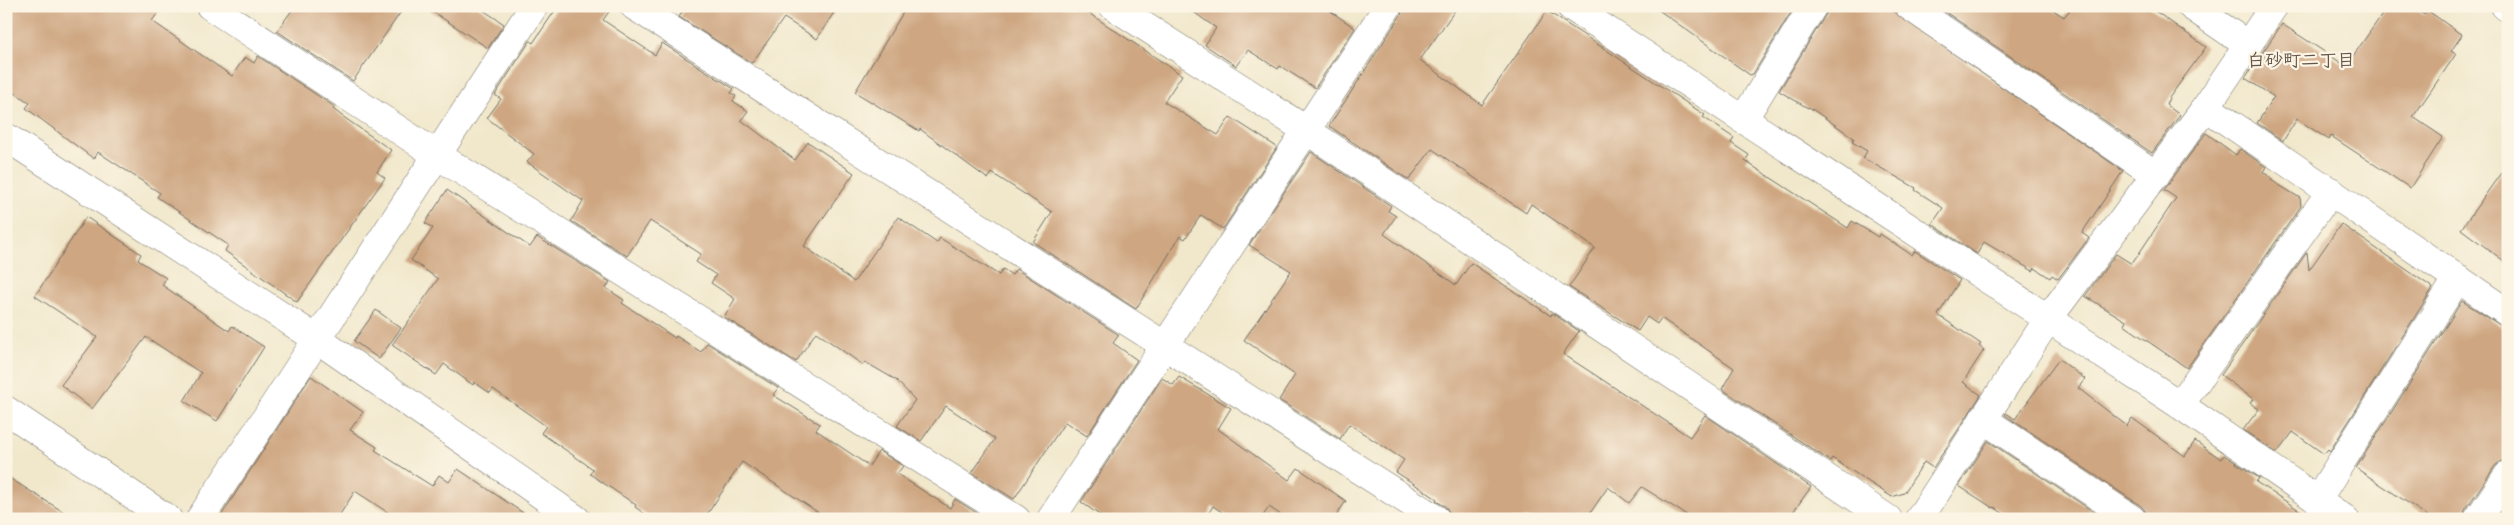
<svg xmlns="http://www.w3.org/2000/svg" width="2514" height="525" viewBox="0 0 2514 525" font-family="'Comic Neue','Klee One',sans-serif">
	<rect width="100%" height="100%" fill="#fcf5e5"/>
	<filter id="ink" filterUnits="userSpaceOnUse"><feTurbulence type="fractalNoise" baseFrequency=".02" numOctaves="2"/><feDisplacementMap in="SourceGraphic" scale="10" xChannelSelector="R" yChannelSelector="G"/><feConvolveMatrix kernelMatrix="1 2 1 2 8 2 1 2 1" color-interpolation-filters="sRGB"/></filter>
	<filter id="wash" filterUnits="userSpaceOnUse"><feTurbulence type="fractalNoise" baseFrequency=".0096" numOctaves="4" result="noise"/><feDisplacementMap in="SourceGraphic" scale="20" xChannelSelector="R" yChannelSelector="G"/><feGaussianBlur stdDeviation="1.12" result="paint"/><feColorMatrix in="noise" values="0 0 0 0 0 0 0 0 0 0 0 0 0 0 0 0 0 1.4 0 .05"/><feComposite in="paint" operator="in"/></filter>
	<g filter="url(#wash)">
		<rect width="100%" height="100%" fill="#f1e8cc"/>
		<g id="blocks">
			<g fill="#cea681">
				<path d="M6,6H163L152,21L232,76L245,57L254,63L258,56L335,107L333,109L342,116L391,150L377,172L385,178L297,302L225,251L228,245L157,197L160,193L98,152L94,159L26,108L30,103L6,87Z"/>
				<path d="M295,6H405L353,81L277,31Z"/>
				<path d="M424,6H477L504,24L488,48Z"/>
				<path d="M558,6H613L603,20L655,55L662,43L734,89L731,93L736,96L733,101L748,111L741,120L795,160L808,142L854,173L804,246L854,282L898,217L937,243L940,238L999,275L1003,269L1012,275L1016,269L1119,335L1113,343L1137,360L1087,436L1065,422L1014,499L972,473L995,439L946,406L921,441L897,426L915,400L896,380L865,362L863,365L816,332L796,362L724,317L735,299L711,283L716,275L696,262L701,254L650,221L627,256L571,221L583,201L527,162L534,154L487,118L501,99L495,95L530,41L533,43Z"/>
				<path d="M686,6H838L817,39L784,18L752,63L679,17Z"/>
				<path d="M907,6H1078L1182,75L1164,102L1218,135L1230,117L1277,147L1223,229L1201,215L1185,239L1180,236L1136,309L1033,242L1052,212L992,173L988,179L920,129L919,131L855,92Z"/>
				<path d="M1185,6H1323L1355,28L1315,88L1280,66L1278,69L1248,50L1236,66L1205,45L1216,28Z"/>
				<path d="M1404,6H1458L1420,60L1482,105L1547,11L1705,115L1703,117L1734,138L1731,143L1749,155L1745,161L1848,228L1852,221L1878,237L1880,234L1912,255L1915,251L1960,280L1938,315L1981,344L1979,346L1984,350L1963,382L1981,395L1933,468L1924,462L1904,493L1892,497L1832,458L1830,461L1722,389L1734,368L1661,318L1657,324L1647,317L1638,331L1569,287L1595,248L1531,204L1526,213L1432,149L1409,180L1329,126L1401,15Z"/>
				<path d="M1653,6H1795L1753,74L1750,75Z"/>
				<path d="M1829,6H1885L2123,171L2082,233L2089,238L2058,279L2052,275L2050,278L2035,268L2033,271L1984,242L1977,254L1932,224L1943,208L1915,190L1916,188L1863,158L1867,151L1852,142L1854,138L1809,107L1808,108L1779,91L1826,14Z"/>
				<path d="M1942,6H2047L2064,17L2073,6H2148L2206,47L2169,98L2166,105L2180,115L2152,153L1941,9Z"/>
				<path d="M2388,6H2410L2424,15L2427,10L2462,35L2451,51L2456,54L2413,117L2443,137L2410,188L2331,136L2329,140L2297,119L2283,141L2257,123L2274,97L2245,78L2282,24L2346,66Z"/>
				<path d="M2206,133L2236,155L2240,149L2266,167L2263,172L2272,178L2271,180L2300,198L2301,206L2187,368L2124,325L2126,321L2085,296L2116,254L2132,264L2176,198L2164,190Z"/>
				<path d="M1311,152L1391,206L1388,211L1396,216L1384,234L1456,285L1471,263L1551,316L1552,313L1579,331L1563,354L1690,437L1705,415L1811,487L1788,519H1693L1642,487L1629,503L1608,487L1586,519H1456L1451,515L1445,506L1436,501L1437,499L1396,472L1404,460L1349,424L1340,439L1279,400L1295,375L1244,340L1291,271L1249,245Z"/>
				<path d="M2508,163V264L2461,229Z"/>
				<path d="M447,190L530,247L537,237L610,282L606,288L624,300L622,303L675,338L676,336L701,352L707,343L778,388L773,395L820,424L816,430L869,466L879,451L903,466L897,474L950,508L955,499L986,519H828L742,462L704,519H652L635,507L636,505L590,474L593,469L541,433L546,426L493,389L490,393L474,382L473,385L444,364L436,375L392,345L438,279L411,260L433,228L425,223Z"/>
				<path d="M86,217L141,254L138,260L166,278L162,285L229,331L232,326L264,347L217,421L184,401L201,373L146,337L92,409L61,385L97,337L35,296Z"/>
				<path d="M2341,224L2433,288L2330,451L2328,449L2324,454L2293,432L2277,453L2243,430L2259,409L2250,403L2253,399L2221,375L2307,252L2309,270Z"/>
				<path d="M2462,301L2508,330V460L2501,461L2495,466L2465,510L2463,519H2432L2356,468Z"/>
				<path d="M376,310L401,328L379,359L354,341Z"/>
				<path d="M2059,359L2085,379L2078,388L2127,426L2132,418L2185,456L2195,441L2221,459L2224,455L2259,478L2256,482L2313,519H2147L2146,512L2141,506L2005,415L2006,413L2015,419Z"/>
				<path d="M311,376L363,412L350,430L377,447L375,450L432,486L439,475L449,482L458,469L532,519H398L355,491L337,519H219Z"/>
				<path d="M1179,377L1231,408L1218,429L1289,480L1298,468L1346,501L1334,519H1287L1269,507L1261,519H1232L1213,506L1205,519H1105L1081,502L1162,378L1173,385Z"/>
				<path d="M1988,441L2104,519H2011L1994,507L1993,508L1959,486Z"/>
				<path d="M6,476L75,519H6Z"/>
				<path d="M2508,503V519H2497Z"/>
			</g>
		</g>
	</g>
	<g filter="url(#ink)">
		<use href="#blocks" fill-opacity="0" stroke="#706d63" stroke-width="1"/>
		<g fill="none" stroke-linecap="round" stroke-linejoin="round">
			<g stroke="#706d63" stroke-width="29">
				<g id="street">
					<path d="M210,6L437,155L1016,519"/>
					<path d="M634,6L1436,519"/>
					<path d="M1113,6L1306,130L1888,519"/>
					<path d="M1570,6L2180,405L2345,519"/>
					<path d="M1909,6L2156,175"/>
					<path d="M2191,6L2248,45"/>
					<path d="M2505,6L2508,8"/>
					<path d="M2206,107L2508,313"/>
					<path d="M1743,120L1813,6"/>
					<path d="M6,137L317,339L576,519"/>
					<path d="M2180,405L2331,191"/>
					<path d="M6,410L168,519"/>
					<path d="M1983,419L2132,519"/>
					<path d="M2317,500L2458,278"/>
					<path d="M200,519L534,6"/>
					<path d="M1051,519L1388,6"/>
					<path d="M1919,519L2048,319L2206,107L2274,6"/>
					<path d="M2478,519L2508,475"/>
				</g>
			</g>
			<use href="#street" stroke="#fff" stroke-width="28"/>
		</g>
	</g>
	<g text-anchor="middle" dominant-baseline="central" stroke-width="4.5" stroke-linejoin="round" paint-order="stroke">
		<g font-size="18" font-weight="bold" fill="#645649" stroke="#fcf5e5">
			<text x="2301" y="60">白砂町二丁目</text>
		</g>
	</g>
	<rect width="2514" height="525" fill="none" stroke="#fcf5e5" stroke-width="25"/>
</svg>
